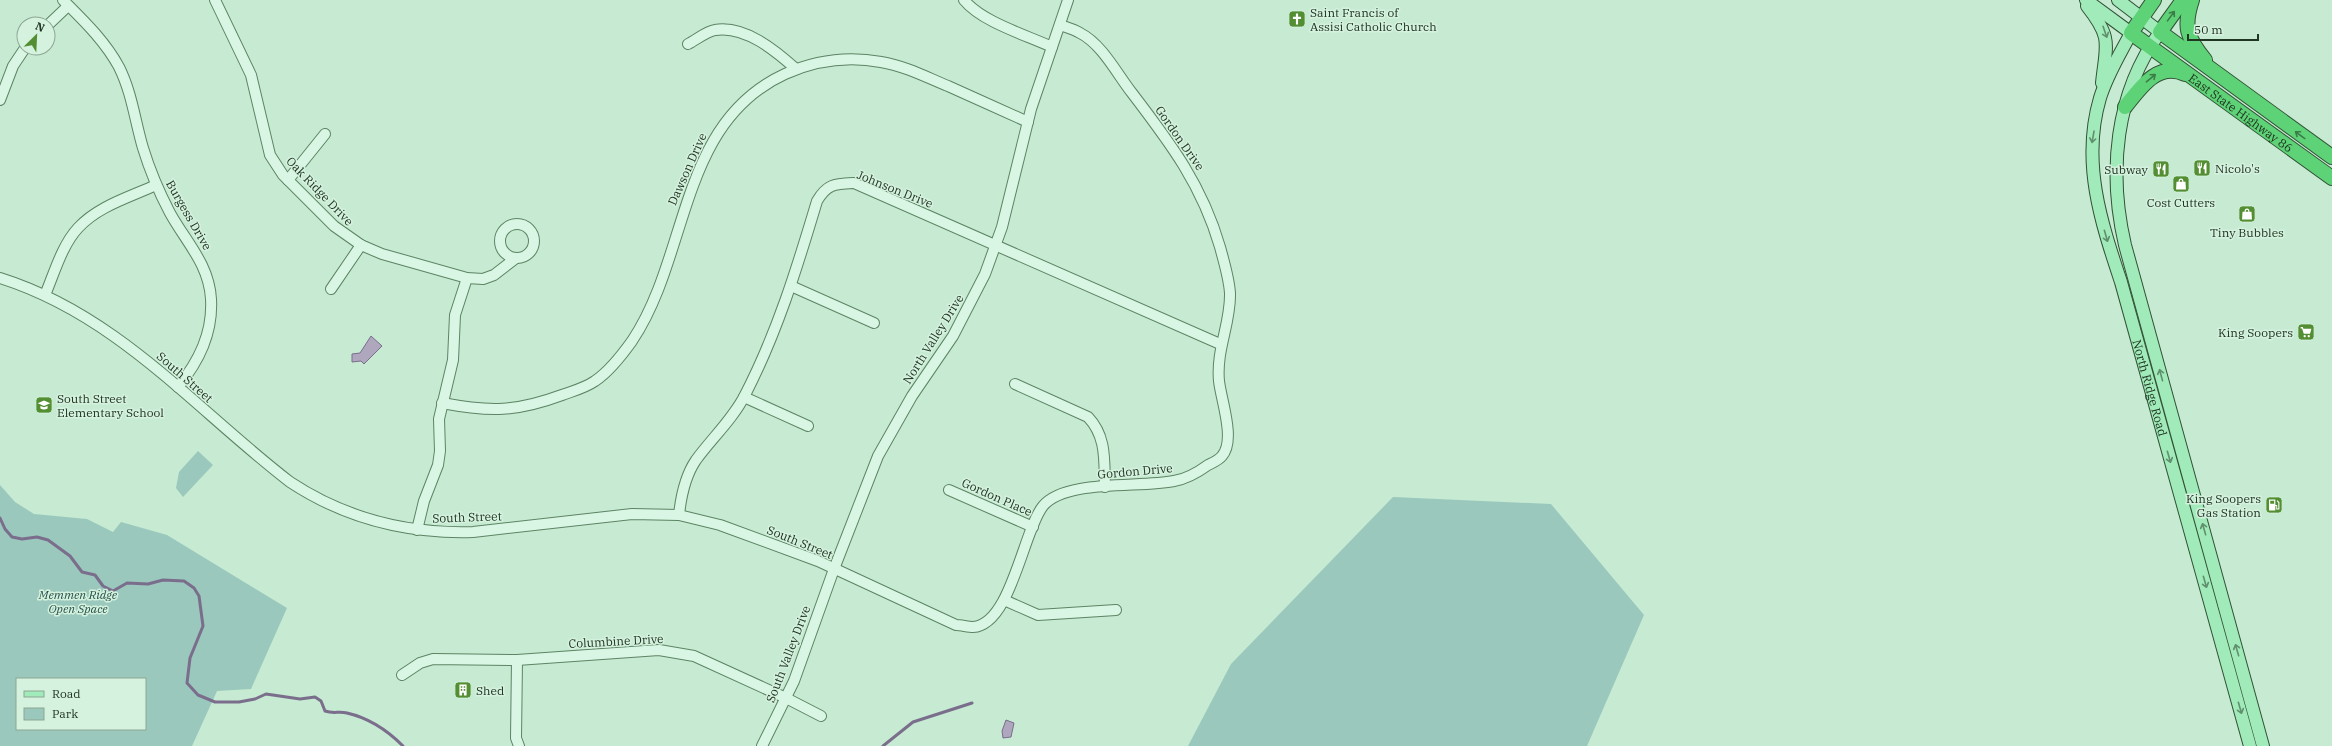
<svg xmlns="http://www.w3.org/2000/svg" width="2332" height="746" viewBox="0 0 2332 746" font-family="'IBM Plex Serif',serif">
	<rect width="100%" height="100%" fill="#c6ead2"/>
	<g fill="#9bc8bd" fill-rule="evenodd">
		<path d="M198,451L213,465L183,497L176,488L179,472Z"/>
		<path d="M0,485L15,502L34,514L87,519L113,532L121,522L167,535L287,608L251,689L217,691L192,746H0ZM17,679H145V729H17Z"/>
		<path d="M1393,497L1551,504L1644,615L1587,746H1188L1231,664Z"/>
	</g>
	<g fill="#afa7be" stroke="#7a6e8c">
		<path d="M371,336L382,346L364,364L361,361L352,362V354L360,353Z"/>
		<path d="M1006,720L1014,723L1011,737L1003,738L1002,731Z"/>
	</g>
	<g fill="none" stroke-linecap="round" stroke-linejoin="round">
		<g stroke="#7a6e8c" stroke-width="3">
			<path d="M0,518L5,529L12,537L22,539L37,537L48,540L70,556L82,572L95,575L103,586L113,591L127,583L148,584L163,580L184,581L194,588L199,596L203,626L190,658L187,683L198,695L215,702H239L255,699L266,694L300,699L315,697L321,701L325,711C333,714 339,711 347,713C369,718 387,730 403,746"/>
			<path d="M883,746L913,722L972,703"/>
		</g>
		<g stroke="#5d8464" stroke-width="12">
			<g id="minor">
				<path d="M63,0C84,21 105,41 119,67C132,93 135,121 143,148C150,171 159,192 170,213C186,242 209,264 211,299C213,333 199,361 178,387"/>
				<path d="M215,0L251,75L270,155L283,175L334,226L361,245L382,254L467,278L483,279L494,275L516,258"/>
				<path d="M964,0C982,22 1026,35 1052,47"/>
				<path d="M48,25L68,6"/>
				<path d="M688,44C696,40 707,31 715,30C745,25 776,51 796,69"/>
				<path d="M0,100L13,66L25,48"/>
				<path d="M288,180L325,134"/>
				<circle cx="517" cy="241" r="17"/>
				<path d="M0,278C118,315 195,409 290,482C346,519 406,534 473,532L632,514L679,515L720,525L818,561L956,625C961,625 968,627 973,627C1011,625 1023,531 1043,506C1065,479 1140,488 1174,481C1187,479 1197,473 1208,465C1212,463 1219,460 1222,456C1236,440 1221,400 1219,381C1216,349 1231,323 1230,293C1229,278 1224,262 1220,247C1202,185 1171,144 1132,93C1117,74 1102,44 1080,33C1074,29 1066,27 1060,25"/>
				<path d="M791,286L874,323"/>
				<path d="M331,289L361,245"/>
				<path d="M45,295C54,274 62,245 78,228C98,206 130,197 156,185"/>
				<path d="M1015,384L1088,417C1107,437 1104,461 1105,487"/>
				<path d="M744,397L808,426"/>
				<path d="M442,403C490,412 516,412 562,395C573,391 585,388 595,381C610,371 622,355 632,341C690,255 678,123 785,74C816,60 848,56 881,62C905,66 926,77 948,86C975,98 1001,110 1028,122"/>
				<path d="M949,490L1033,527"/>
				<path d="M679,515C681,496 685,476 696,460C712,438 733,419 745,395C777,333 797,268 817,201C827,184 834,184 854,183L1220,344"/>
				<path d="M417,530L424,501L438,465L440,451L439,419L453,360L455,315L467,278"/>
				<path d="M1004,600L1038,615L1116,610"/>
				<path d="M517,660L516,738L519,746"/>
				<path d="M402,675L420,663L433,659L517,660L659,650L694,656L786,698L821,716"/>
				<path d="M762,746L794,681L834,569L878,456L912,396L953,336L985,274L1002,227L1031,109L1068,0"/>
			</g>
		</g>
		<g stroke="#315235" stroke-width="14">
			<g id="major">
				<path id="s1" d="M2086,0L2131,33C2120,54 2107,75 2100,98C2081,162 2101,222 2121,282L2250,746"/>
				<path d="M2118,0L2160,32C2115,94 2108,172 2125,245L2263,746"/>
				<path d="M2087,6C2113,39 2106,44 2102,83"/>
			</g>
		</g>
		<g stroke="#315235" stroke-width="16">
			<g id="highway">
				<path id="s2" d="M2154,0L2131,33L2332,178"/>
				<path d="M2183,0L2160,32L2332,157"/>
				<path d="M2192,0C2183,27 2187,38 2205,60"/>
				<path d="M2125,107C2140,88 2158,61 2185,74"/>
			</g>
		</g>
		<use href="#minor" stroke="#d8f6e3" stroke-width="10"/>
		<use href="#major" stroke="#a1eab9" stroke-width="12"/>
		<use href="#highway" stroke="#5ed276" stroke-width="14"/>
	</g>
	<defs><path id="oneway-shaft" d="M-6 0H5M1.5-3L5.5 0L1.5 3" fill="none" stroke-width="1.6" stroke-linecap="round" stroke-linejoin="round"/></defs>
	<g stroke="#3c7c48">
		<use href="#oneway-shaft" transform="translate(2171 16) rotate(-54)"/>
		<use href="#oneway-shaft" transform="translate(2151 78) rotate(-40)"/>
		<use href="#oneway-shaft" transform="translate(2300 135) rotate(-144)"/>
	</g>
	<g stroke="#60906e">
		<use href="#oneway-shaft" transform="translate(2105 32) rotate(71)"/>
		<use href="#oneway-shaft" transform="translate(2093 137) rotate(100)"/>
		<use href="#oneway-shaft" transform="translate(2106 236) rotate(74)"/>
		<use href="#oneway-shaft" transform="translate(2161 375) rotate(-105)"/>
		<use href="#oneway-shaft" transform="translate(2169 457) rotate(74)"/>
		<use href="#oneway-shaft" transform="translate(2204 529) rotate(-106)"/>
		<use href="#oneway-shaft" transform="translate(2205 582) rotate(74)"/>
		<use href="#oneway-shaft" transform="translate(2237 650) rotate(-106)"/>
		<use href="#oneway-shaft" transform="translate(2240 708) rotate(74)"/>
	</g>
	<defs>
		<g id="church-square" transform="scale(0.9)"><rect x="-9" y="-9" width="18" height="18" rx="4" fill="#538e32" stroke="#d5f2df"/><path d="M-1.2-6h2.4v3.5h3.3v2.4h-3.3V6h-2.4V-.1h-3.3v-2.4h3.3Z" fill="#fff"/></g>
		<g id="restaurant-square" transform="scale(0.9)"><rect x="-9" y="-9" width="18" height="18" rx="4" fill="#538e32" stroke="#d5f2df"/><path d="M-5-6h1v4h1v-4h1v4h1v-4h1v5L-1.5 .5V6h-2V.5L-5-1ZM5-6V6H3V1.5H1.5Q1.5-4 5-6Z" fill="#fff"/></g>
		<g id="shop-square" transform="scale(0.9)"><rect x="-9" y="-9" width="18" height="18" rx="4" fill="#538e32" stroke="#d5f2df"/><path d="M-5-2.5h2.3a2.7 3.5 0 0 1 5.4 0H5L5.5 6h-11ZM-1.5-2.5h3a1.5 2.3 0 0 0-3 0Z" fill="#fff"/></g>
		<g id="supermarket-square" transform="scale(0.9)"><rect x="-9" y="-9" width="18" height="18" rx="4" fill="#538e32" stroke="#d5f2df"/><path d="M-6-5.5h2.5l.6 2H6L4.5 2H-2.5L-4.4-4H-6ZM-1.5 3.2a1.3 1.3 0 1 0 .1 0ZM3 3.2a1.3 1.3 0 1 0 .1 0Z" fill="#fff"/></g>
		<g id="school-square" transform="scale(0.9)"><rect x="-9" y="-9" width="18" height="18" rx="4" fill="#538e32" stroke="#d5f2df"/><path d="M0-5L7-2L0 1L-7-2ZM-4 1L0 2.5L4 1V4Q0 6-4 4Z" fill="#fff"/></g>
		<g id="fuel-square" transform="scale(0.9)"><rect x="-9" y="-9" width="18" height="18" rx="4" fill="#538e32" stroke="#d5f2df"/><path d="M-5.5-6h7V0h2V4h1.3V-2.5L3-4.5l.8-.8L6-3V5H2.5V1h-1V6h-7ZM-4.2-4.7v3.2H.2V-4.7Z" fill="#fff"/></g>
		<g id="building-square" transform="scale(0.9)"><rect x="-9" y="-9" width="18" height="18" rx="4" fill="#538e32" stroke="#d5f2df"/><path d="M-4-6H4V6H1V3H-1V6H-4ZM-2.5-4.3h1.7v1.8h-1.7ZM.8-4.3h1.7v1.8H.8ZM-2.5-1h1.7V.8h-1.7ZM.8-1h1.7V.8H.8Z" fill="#fff"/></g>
	</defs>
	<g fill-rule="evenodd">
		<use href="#church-square" x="1297" y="19"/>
		<use href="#restaurant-square" x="2202" y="168"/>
		<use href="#restaurant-square" x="2161" y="169"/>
		<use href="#shop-square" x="2181" y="184"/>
		<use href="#shop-square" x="2247" y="214"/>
		<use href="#supermarket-square" x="2306" y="332"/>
		<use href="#school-square" x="44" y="405"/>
		<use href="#fuel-square" x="2274" y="505"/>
		<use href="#building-square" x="463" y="690"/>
	</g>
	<g text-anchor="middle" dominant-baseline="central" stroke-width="3" stroke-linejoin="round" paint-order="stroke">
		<g font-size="12" fill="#203522" stroke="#d5f2df" text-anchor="start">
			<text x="1310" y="12">Saint Francis of<tspan x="1310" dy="14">Assisi Catholic Church</tspan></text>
			<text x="2215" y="168">Nicolo's</text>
			<text x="2148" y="169" text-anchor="end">Subway</text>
			<text x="2181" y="202" text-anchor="middle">Cost Cutters</text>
			<text x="2247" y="232" text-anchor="middle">Tiny Bubbles</text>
			<text x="2293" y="332" text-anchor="end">King Soopers</text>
			<text x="57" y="398">South Street<tspan x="57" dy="14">Elementary School</tspan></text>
			<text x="2261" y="498" text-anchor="end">King Soopers<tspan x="2261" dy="14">Gas Station</tspan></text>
			<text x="476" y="690">Shed</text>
		</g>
		<g font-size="12" fill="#203522" stroke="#d5f2df">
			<text stroke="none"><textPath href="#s2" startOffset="176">East State Highway 86</textPath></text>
			<text transform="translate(1180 138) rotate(55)">Gordon Drive</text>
			<text transform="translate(687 169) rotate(-66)">Dawson Drive</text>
			<text transform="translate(895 189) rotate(22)">Johnson Drive</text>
			<text transform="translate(320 191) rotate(46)">Oak Ridge Drive</text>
			<text transform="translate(189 215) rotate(60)">Burgess Drive</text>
			<text transform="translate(933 339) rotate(-58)">North Valley Drive</text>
			<text transform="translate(185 377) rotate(41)">South Street</text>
			<text stroke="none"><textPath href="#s1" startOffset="426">North Ridge Road</textPath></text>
			<text transform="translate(1135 471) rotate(-5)">Gordon Drive</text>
			<text transform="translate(997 497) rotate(24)">Gordon Place</text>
			<text transform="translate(467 517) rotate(-2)">South Street</text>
			<text transform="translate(800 542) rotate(22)">South Street</text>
			<text transform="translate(616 641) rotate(-3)">Columbine Drive</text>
			<text transform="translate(788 654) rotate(-69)">South Valley Drive</text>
		</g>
		<g font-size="12" font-style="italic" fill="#28504c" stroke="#d5f2df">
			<text x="78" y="594">Memmen Ridge<tspan x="78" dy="14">Open Space</tspan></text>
		</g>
	</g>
	<rect x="16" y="678" width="130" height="52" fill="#d5f2df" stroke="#8da693"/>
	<rect x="24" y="691" width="20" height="6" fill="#a1eab9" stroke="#8da693"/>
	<text x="52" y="698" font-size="12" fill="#203522">Road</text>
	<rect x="24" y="708" width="20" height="12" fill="#9bc8bd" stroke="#8da693"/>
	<text x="52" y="718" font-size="12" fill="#203522">Park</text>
	<g transform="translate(36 36) rotate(24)"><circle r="19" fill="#d5f2df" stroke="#8da693"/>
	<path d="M0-3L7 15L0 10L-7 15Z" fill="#538e32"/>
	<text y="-6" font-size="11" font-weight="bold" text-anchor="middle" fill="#203522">N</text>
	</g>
	<path d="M2188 34v6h70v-6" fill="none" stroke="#203522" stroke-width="2"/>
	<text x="2194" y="34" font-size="12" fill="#203522" stroke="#d5f2df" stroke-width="3" paint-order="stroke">50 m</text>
</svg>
